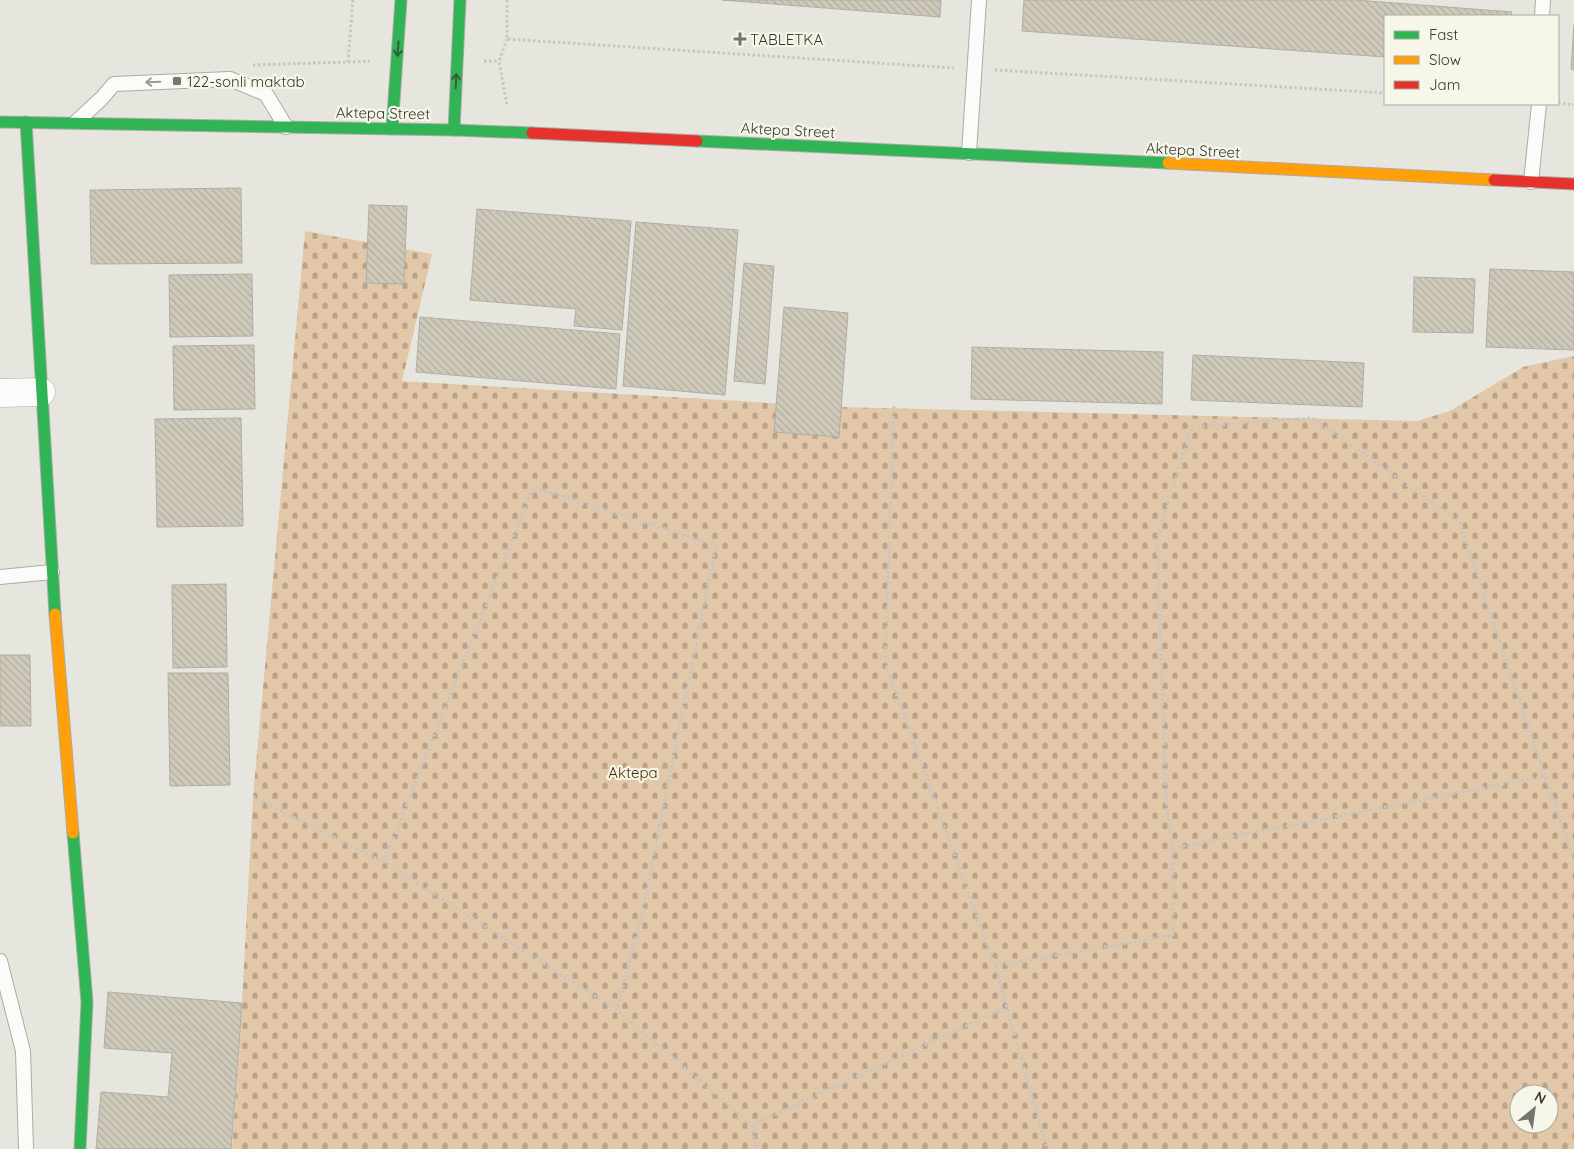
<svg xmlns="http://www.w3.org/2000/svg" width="1574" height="1149" viewBox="0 0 1574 1149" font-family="Quicksand,sans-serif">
	<defs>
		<pattern id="cemetery-stones" width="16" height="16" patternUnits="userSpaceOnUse" patternTransform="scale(1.25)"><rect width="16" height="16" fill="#e3c7a9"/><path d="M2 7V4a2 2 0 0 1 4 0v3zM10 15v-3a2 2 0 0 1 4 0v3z" fill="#b9a38a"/></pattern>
		<pattern id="building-back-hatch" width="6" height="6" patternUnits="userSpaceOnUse" patternTransform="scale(1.25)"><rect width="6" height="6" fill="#cec9b8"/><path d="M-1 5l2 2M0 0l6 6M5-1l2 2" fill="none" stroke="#b2ad9f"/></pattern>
	</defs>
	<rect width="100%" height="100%" fill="#e6e6de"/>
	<path fill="url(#cemetery-stones)" fill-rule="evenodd" d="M305,231L432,254L402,381L838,407L1417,421L1450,411L1523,367L1574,356V1149H232L242,1003L253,797ZM1519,1094H1549V1124H1519Z"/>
	<g fill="url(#building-back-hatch)" stroke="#afaea8">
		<path d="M722,0H941L940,17Z"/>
		<path d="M1024,0H1356L1512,12L1511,16H1385V57L1022,31Z"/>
		<path d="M1574,25V70L1571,69Z"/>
		<path d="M241,188L242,263L91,264L90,190Z"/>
		<path d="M369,205L407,206L404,284L366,283Z"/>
		<path d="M477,209L631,221L622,330L574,326L576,309L470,300Z"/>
		<path d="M636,222L738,230L725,395L623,386Z"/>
		<path d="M744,263L774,266L765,384L734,381Z"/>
		<path d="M1490,269L1574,272V350L1486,347Z"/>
		<path d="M252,274L253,336L170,337L169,275Z"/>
		<path d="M1414,277L1475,279L1473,333L1413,332Z"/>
		<path d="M784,307L848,313L839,437L774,432Z"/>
		<path d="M420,317L620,334L616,389L416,372Z"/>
		<path d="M254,345L255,409L174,410L173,346Z"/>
		<path d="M972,347L1163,352L1162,404L971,399Z"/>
		<path d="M1193,355L1364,363L1362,407L1191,400Z"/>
		<path d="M241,418L243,526L157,527L155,419Z"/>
		<path d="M226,584L227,667L173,668L172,585Z"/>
		<path d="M0,655H30L31,726H0Z"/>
		<path d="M168,673H228L230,785L170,786Z"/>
		<path d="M108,992L242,1003L231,1149H96L101,1092L168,1097L172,1053L104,1048Z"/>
	</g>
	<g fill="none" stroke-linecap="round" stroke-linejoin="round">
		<g stroke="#acaca6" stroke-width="16">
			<g id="lane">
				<path d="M1542,16L1543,0"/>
				<path d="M76,122L101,99L114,84L230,79L266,94L286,127"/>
				<path d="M969,153L979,0"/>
				<path d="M1531,182L1539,104"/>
				<path d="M0,577L52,572"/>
				<path d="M0,961L23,1051L26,1149"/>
			</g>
		</g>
		<g stroke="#acaca6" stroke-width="29">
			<path id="street" d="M0,393L41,392"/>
		</g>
		<g stroke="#acaca6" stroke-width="13">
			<g id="fast">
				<path d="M0,122L454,130L532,133"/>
				<path d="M26,122L55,614"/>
				<path d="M392,129L401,0"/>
				<path d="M454,130L460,0"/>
				<path d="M697,141L1168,163"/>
				<path d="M73,833L87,1002L80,1149"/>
			</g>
		</g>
		<g stroke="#acaca6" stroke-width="13">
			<g id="slow">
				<path d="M1168,163L1494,180"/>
				<path d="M55,614L73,833"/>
			</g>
		</g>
		<g stroke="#acaca6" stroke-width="13">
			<g id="jam">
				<path d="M532,133L697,141"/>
				<path d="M1494,180L1574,184"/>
			</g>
		</g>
		<g stroke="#c6c6c3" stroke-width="3" stroke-dasharray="2.5 2.5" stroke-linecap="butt">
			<path d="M507,0V39L954,68"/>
			<path d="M507,39L499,61L507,105"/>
			<path d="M484,61H499"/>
			<path d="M348,62L370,61"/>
			<path d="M253,65L348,62L353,0"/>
			<path d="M995,70L1385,93"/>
			<path d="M1558,103L1574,105"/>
			<path d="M894,406L885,663L995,966L1173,935V848L1166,804L1157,538L1192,427L1312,418L1459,521L1574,861"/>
			<path d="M253,797L384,862L617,1010L752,1125L756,1149"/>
			<path d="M1173,848L1545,776"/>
			<path d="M384,862L533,487L716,545L641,918L617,1010"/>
			<path d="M995,966L1047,1149"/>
			<path d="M752,1125L1007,1007"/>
		</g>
		<use href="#lane" stroke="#fbfbfa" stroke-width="14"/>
		<use href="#street" stroke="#fbfbfa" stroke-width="28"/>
		<use href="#fast" stroke="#30b455" stroke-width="11"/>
		<use href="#slow" stroke="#ff9f0a" stroke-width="11"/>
		<use href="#jam" stroke="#e5322d" stroke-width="11"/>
	</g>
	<defs><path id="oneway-shaft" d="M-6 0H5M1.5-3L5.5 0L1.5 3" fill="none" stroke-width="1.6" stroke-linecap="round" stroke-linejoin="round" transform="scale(1.25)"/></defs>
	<g stroke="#365d3c">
		<use href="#oneway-shaft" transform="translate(398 49) rotate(94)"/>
		<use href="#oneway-shaft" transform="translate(456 81) rotate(-87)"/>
	</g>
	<use stroke="#9a9a96" href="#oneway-shaft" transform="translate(153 82) rotate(178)"/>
	<g fill="#75756e" stroke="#f6f7e8" stroke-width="2">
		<path d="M737.5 31.5h5v5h5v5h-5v5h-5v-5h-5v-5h5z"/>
		<rect x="172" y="76" width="10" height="10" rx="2.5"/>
	</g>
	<g text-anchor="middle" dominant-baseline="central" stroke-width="4.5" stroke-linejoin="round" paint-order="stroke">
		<g font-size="15" fill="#383832" stroke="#f6f7e8" text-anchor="start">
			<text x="750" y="39">TABLETKA</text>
			<text x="187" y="81">122-sonli maktab</text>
		</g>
		<g font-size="15" fill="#383832" stroke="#f6f7e8">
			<text transform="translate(383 113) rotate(1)">Aktepa Street</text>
			<text transform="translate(788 130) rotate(3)">Aktepa Street</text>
			<text transform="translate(1193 150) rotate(3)">Aktepa Street</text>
		</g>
		<g font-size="15" fill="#4d2a00" stroke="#f6f7e8">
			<text x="633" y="772">Aktepa</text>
		</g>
	</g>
	<rect x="1384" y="15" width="175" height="90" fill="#f6f7e8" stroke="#aaab9f"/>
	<rect x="1394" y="31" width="25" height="8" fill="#30b455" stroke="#aaab9f"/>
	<text x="1429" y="40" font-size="15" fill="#383832">Fast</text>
	<rect x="1394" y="56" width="25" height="8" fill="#ff9f0a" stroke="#aaab9f"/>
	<text x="1429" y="65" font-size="15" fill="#383832">Slow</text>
	<rect x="1394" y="81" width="25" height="8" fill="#e5322d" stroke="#aaab9f"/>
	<text x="1429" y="90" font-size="15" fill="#383832">Jam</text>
	<g transform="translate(1534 1109) rotate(29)"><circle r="24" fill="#f6f7e8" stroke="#aaab9f"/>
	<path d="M0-4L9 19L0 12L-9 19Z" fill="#75756e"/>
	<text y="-8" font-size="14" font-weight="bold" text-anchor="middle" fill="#383832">N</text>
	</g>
</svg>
